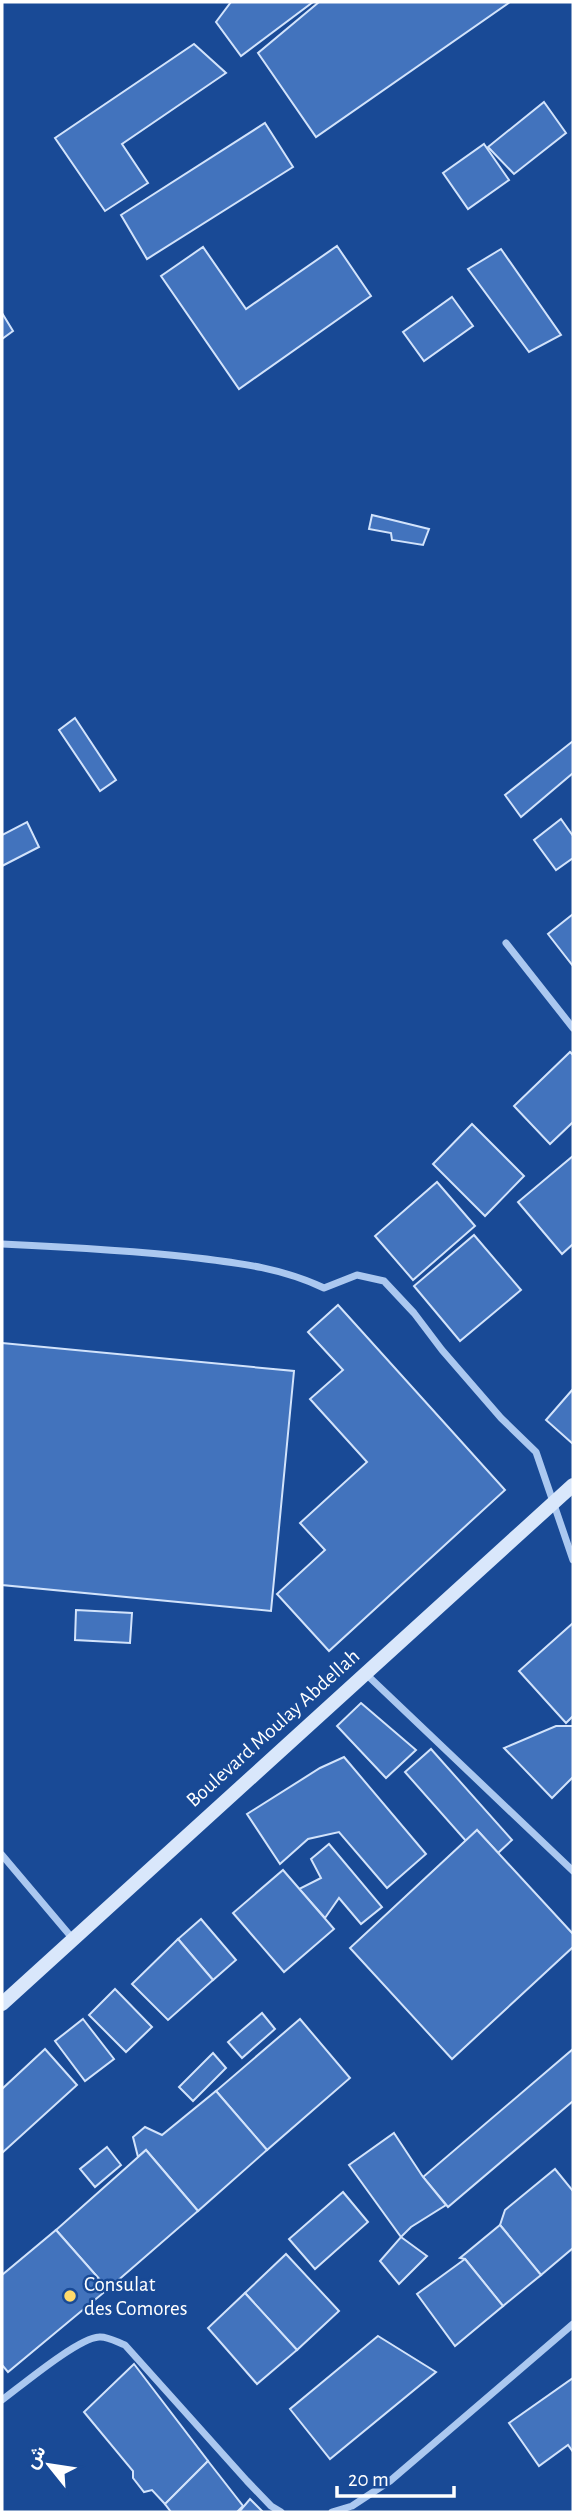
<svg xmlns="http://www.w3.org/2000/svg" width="575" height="2514" viewBox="0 0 575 2514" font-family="'Alegreya Sans',Vazirmatn,sans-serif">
	<rect width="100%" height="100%" fill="#194a96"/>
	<g fill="#4273bd" stroke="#d2e3fb" stroke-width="2">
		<path d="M231,2H313L241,56L216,22Z"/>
		<path d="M319,2H510L316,137L258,53Z"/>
		<path d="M194,44L226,73L122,144L148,183L105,211L55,138Z"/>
		<path d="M544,102L566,133L514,174L488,147Z"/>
		<path d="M265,123L293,167L147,259L121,215Z"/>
		<path d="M484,144L509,180L468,209L443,173Z"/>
		<path d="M337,246L371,296L239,389L161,276L203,247L246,309Z"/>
		<path d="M501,249L561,335L529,352L468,269Z"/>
		<path d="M452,297L473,326L424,361L403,332Z"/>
		<path d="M2,313L13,331L2,339Z"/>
		<path d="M372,515L429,529L423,545L392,540L391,533L369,529Z"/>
		<path d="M75,718L116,780L100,791L59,730Z"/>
		<path d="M573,741V773L521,817L505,795Z"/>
		<path d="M561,819L573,836V858L556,870L534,840Z"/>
		<path d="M27,822L39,847L2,866V835Z"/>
		<path d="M573,914V966L548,934Z"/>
		<path d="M570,1052L573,1055V1122L550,1144L514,1106Z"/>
		<path d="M472,1124L524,1176L485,1216L433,1164Z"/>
		<path d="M573,1156V1244L562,1254L518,1202Z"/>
		<path d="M437,1182L475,1226L413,1280L375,1236Z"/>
		<path d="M474,1235L521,1290L460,1341L414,1286Z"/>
		<path d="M338,1305L505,1490L329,1651L277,1594L325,1550L300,1523L367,1462L310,1399L343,1370L308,1332Z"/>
		<path d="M2,1343L294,1371L271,1611L2,1585Z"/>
		<path d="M573,1389V1444L546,1420Z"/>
		<path d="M76,1610L132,1613L130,1643L75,1640Z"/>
		<path d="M573,1623V1716L566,1723L519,1671Z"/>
		<path d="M361,1703L416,1750L386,1778L337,1726Z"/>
		<path d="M556,1726H573V1777L552,1798L504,1748Z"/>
		<path d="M431,1749L512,1840L498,1853L477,1830L466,1841L405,1772Z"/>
		<path d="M344,1757L426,1854L387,1888L339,1832L308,1839L280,1864L247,1814L320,1768Z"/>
		<path d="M477,1830L573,1934V1947L452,2059L350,1948Z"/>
		<path d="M329,1844L382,1907L361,1924L339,1898L325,1918L299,1889L321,1878L311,1859Z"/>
		<path d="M283,1870L334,1929L284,1972L233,1913Z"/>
		<path d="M201,1919L236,1960L213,1980L178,1939Z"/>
		<path d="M178,1939L213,1980L168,2020L132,1984Z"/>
		<path d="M115,1989L152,2027L126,2052L89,2015Z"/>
		<path d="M262,2013L275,2029L242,2058L228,2042Z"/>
		<path d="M83,2019L114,2059L85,2081L55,2041Z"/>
		<path d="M300,2019L350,2078L267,2150L216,2091Z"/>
		<path d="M45,2049L77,2085L2,2153V2089Z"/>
		<path d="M573,2049V2101L448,2207L423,2177Z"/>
		<path d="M213,2053L226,2068L193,2101L179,2087Z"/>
		<path d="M216,2091L267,2150L198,2211L146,2150L138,2157L133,2137L145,2127L162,2135Z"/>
		<path d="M394,2133L423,2177L446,2205L411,2227L401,2237L349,2165Z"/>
		<path d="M107,2147L121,2165L95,2187L80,2169Z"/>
		<path d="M146,2150L198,2211L108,2289L56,2230Z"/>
		<path d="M555,2169L573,2191V2248L541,2275L500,2225L505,2210Z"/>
		<path d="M343,2192L368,2222L315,2269L289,2239Z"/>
		<path d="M500,2225L541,2275L503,2306L465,2259L460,2258Z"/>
		<path d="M56,2230L108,2289L8,2372L2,2365V2275Z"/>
		<path d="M401,2237L427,2256L399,2284L380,2261Z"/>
		<path d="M286,2254L339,2311L297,2350L245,2293Z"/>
		<path d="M465,2259L503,2306L455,2346L417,2294Z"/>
		<path d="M245,2293L297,2350L257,2384L208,2328Z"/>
		<path d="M378,2336L436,2372L330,2459L290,2409Z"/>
		<path d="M134,2364L208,2461L165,2504L152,2490L144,2492L133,2478V2471L84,2412Z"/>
		<path d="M573,2378V2452L568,2445L539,2466L509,2423Z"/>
		<path d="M208,2461L243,2506L237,2512H171L165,2504Z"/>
		<path d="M250,2499L263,2512H239Z"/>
	</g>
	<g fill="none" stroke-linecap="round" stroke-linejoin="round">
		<g stroke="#abc8f0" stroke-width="7">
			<path d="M506,943L573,1028"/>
			<path d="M2,1244C65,1247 127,1250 189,1257C238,1263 279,1267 324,1288L357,1275L384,1281L414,1313L442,1350L501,1418L536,1452L573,1560"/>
			<path d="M366,1674L573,1871"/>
			<path d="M2,1855L73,1939"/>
			<path d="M2,2400C21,2386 78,2338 99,2337C107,2336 117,2342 125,2345L247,2481L271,2506L281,2512"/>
			<path d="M332,2512L352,2506L390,2481L573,2324"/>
		</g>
		<path stroke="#d9e7fb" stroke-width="14" d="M2,2004L573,1485"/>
	</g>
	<circle fill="#ffda6b" stroke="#194a96" stroke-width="2.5" cx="70" cy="2296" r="7"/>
	<g text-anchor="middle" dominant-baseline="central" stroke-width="5" stroke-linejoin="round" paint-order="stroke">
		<g font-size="21" fill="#fff" stroke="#194a96">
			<text transform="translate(273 1728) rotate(-42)">Boulevard Moulay Abdellah</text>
		</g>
		<g font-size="21" fill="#fff" stroke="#194a96" text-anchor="start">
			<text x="84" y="2284">Consulat<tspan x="84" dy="24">des Comores</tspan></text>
		</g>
	</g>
	<rect width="575" height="2514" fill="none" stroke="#ffffff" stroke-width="7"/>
	<g transform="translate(49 2465) rotate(300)" stroke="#194a96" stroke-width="5" paint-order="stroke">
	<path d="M0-5L12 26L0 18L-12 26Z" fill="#ffffff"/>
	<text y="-10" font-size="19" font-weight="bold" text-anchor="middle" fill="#ffffff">ش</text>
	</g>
	<path d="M337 2486v10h117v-10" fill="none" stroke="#ffffff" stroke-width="3.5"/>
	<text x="348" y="2486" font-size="21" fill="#ffffff" stroke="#194a96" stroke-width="5" paint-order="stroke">20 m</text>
</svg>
